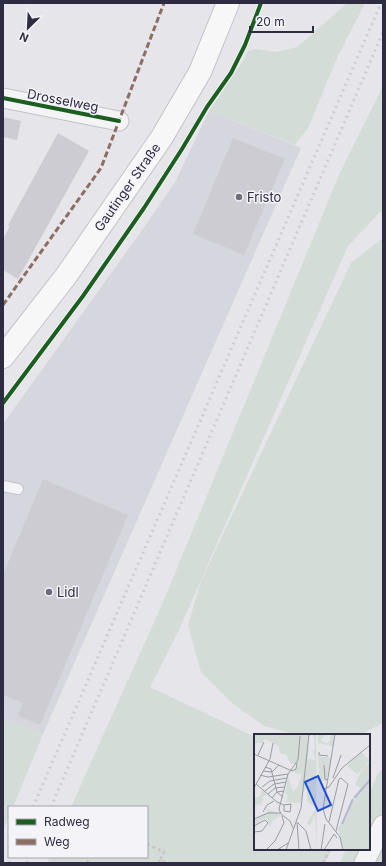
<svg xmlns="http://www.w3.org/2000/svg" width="386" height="866" viewBox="0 0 386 866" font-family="Inter,sans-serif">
	<rect width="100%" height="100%" fill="#e5e5ea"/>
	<path fill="#d6d6de" d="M209,111L301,148L43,734L3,718V424L145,226L175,182Z"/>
	<g fill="#d3dcd7">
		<path d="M347,3H365L337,58L308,128L295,145L209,111L245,58L248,51L255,49L277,52L297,47L310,36Z"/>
		<path d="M383,86V212H380L348,246L178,632L150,687L255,737V849H332L325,863H47L50,857H147V807H71L164,600L339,175Z"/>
		<path d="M383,238V723L360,735H297L264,726L232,703L201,672L188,625L201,581L351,263Z"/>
		<path d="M3,718L43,734L13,807H9V816L3,831Z"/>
		<path d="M383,768V863H340L346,849H369V795L377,775Z"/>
	</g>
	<g fill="#cdccd2">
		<path d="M3,117L21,121L17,140L3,137Z"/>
		<path d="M58,133L89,151L18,279L3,270V239L10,226L8,225Z"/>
		<path d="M233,138L285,159L244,255L193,234Z"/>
		<path d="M43,479L128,515L40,725L18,716L23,703L3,695V575Z"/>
	</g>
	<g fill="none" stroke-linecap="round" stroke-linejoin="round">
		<g stroke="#c2c2c7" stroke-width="12">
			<path id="service" d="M3,486L18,489"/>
		</g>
		<g stroke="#c2c2c7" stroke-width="21">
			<g id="minor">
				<path d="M3,98L119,121"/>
				<path d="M364,863L383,825"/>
			</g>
		</g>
		<g stroke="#c2c2c7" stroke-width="24">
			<path id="secondary" d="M3,357L66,276L162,137L200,72L228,3"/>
		</g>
		<g stroke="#c4c4c9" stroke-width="2.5" stroke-dasharray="3 3" stroke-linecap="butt">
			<path d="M147,844L164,852L160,860"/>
			<path d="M87,863L90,857"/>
			<path d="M159,863L160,860L167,863"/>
			<path d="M323,863L330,849"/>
		</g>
		<use href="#service" stroke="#f4f4f6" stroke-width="10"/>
		<use href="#minor" stroke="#f4f4f6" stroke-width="19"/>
		<use href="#secondary" stroke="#f7f7f8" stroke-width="22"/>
		<g stroke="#ceced1" stroke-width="3" stroke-dasharray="2 4" stroke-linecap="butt">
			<path d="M33,807L381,3"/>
			<path d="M51,807L383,32"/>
			<path d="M9,863L11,857"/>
			<path d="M27,863L29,857"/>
		</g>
		<path stroke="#8d6e63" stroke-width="3" stroke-dasharray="6 3" stroke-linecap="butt" d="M3,305L101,168L164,3"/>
		<g stroke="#f4f4f8" stroke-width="6">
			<g id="cycleway">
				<path d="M3,98L119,121"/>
				<path d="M3,403L83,296L144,208L182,149L207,107L231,73L245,45L261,3"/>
			</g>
		</g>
		<use href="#cycleway" stroke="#1b5e20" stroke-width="4"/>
	</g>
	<g fill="#6d6d7d" stroke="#f4f4f8" stroke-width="1.5">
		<circle cx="239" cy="197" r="4"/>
		<circle cx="49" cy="592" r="4"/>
	</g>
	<g text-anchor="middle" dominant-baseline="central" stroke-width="3" stroke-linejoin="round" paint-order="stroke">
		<g font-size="13" fill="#2d2c43" stroke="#f4f4f8">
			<text transform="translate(63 100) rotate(11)">Drosselweg</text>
			<text transform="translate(127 187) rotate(-55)">Gautinger Straße</text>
		</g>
		<g font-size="13" fill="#2d2c43" stroke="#f4f4f8" text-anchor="start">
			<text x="247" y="197">Fristo</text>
			<text x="57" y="592">Lidl</text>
		</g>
	</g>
	<g transform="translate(254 734)">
		<rect width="116" height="116" fill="#e5e5ea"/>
		<path d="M0,0H55L54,25L61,26L59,18L61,15L60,1L62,0L63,116L61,80L56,92L53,89L62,74L53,67V53L57,50H53L46,69L32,68L34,61L31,60L34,43L39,58L44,52L48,40L40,39L43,30H37L32,21L26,19L25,12L11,5L8,9H1L0,11ZM64,0H71L67,7L72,9L78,6L75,4L80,0L79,12L64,9ZM107,18L116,26L111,31L116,30V116H90L84,94L92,85L95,74L108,55L101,50L109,34L103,40L93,32ZM64,22L78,24L72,47H65ZM8,55L13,61L7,64L10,65L6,72L5,70L0,72V65L6,62ZM12,74L27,81L18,87L16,94L12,84L0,91V84L14,78Z" fill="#d3dcd7"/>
		<path fill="none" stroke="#b5b7d3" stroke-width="2" d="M100,64L116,46M88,90L99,65"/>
		<path fill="none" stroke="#9b9ba7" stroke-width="1" d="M81,0L69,75L72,85L86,103L89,116M65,18V21L74,22M0,20L38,37L42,35L43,29M4,21L10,8M70,31L71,45L74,46M11,33L17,35L23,58L29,63M9,37L18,38L25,31M6,41L14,43L34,40M79,44L87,21M2,50L23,68L30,71L37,70L36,78L30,77V71M8,53L16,47L33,44M0,54L16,25L19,9M69,55L75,53L88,34L116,11M11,57L20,50L32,48M14,60L21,54L31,53M18,64L23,58L30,57M9,78L13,71L20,67M0,85L14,79H26M43,88L45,116M75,88L85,45L87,44L94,50L82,97M44,89L52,97L57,116M0,92L11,86L14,89L8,97L0,98M39,94L36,87L27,80L25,75L34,40L44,26L46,2M12,116L21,107L30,89L28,82M23,116L34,109M32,116L47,74L55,0M67,116L71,90M70,116L80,100L83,104"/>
		<path fill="#1d4ed8" fill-opacity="0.15" stroke="#1d4ed8" stroke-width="2" d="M64,42L77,71L64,77L51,48Z"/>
		<rect width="116" height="116" fill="none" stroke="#2d2c43" stroke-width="2"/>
	</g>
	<rect width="386" height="866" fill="none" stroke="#2d2c43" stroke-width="8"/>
	<rect x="8" y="806" width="140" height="52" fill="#f4f4f8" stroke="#a4a4b0"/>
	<rect x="16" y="819" width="20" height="6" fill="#1b5e20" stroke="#a4a4b0"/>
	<text x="44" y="826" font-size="12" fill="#2d2c43">Radweg</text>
	<rect x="16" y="839" width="20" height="6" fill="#8d6e63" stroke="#a4a4b0"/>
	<text x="44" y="846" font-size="12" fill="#2d2c43">Weg</text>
	<g transform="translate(28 28) rotate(204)" stroke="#f4f4f8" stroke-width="3" paint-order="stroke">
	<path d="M0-3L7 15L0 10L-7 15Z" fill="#2d2c43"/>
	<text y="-6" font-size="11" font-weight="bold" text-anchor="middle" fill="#2d2c43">N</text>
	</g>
	<path d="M250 26v6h63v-6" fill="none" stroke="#2d2c43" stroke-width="2"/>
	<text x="256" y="26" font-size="12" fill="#2d2c43" stroke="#f4f4f8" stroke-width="3" paint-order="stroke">20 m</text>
</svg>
